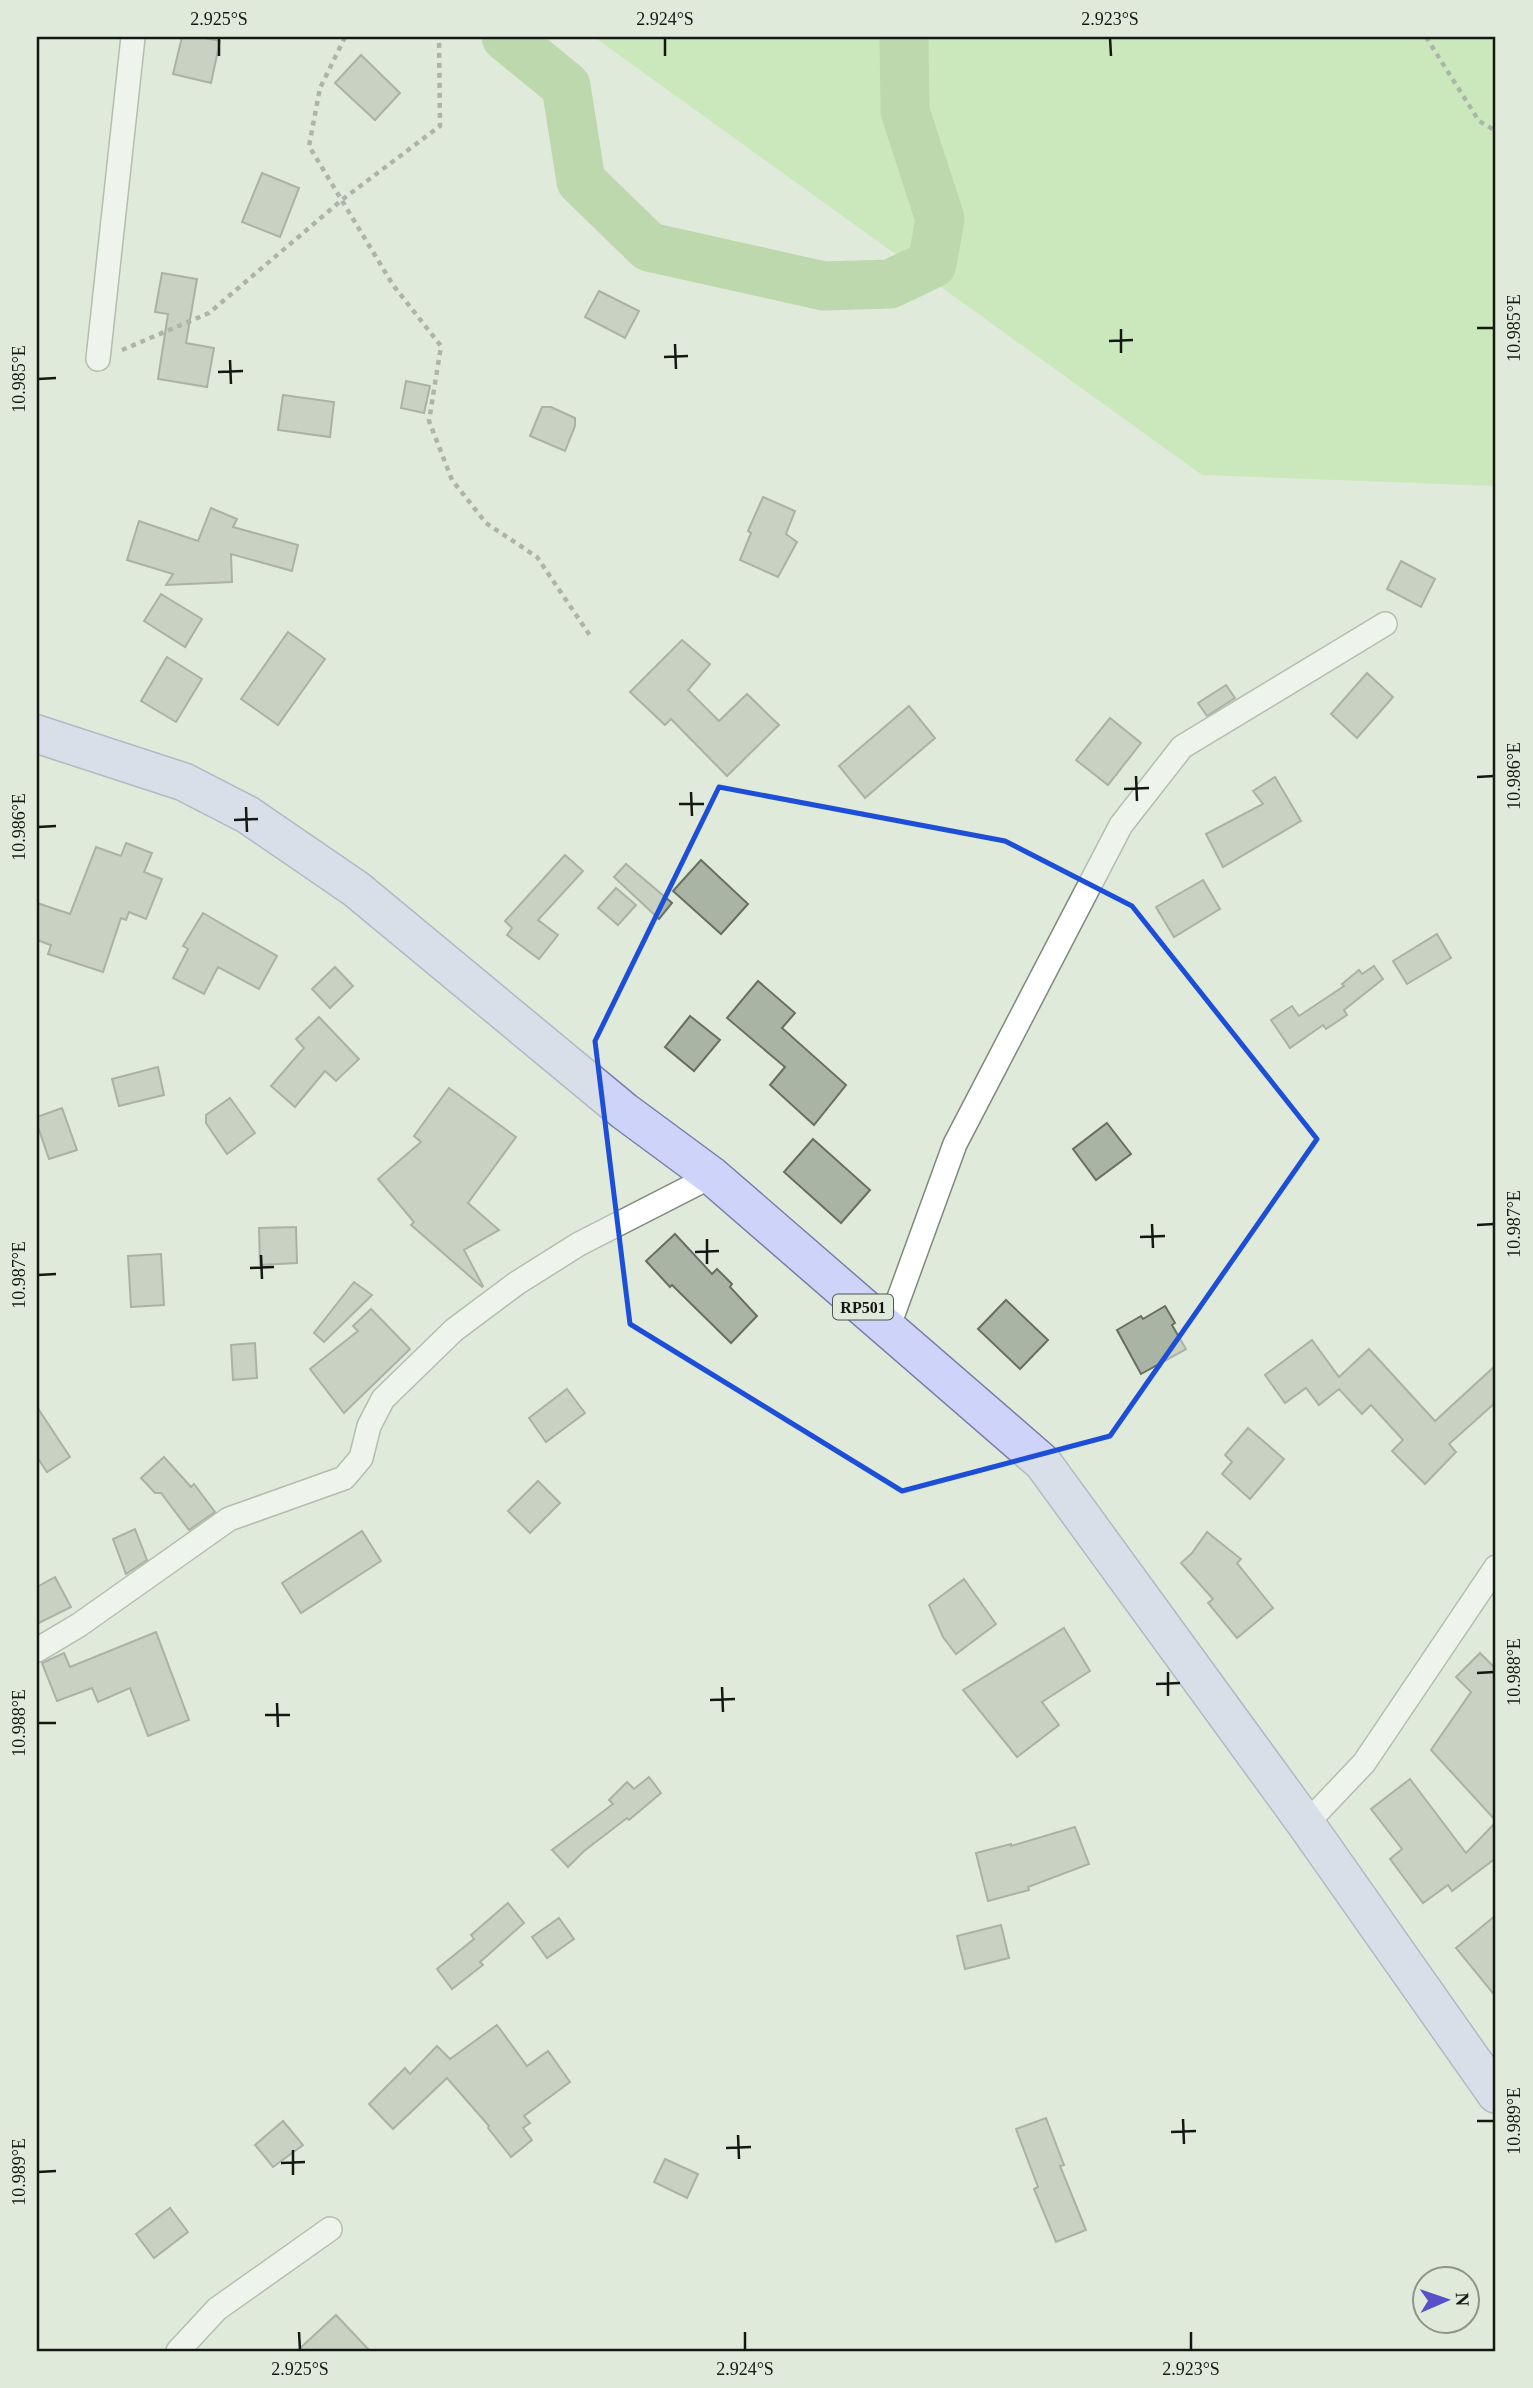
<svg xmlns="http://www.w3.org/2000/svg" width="1533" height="2388" viewBox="0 0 1533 2388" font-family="'Times New Roman',serif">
	<rect width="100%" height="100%" fill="#e0eadb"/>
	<path fill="#b2e697" d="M594,37H1496V486L1202,475Z"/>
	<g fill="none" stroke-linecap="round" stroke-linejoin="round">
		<path stroke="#90c374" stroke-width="49" d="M506,37L566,86L581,181L649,247L824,286L890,284L932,264L940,219L905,111L904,37"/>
	</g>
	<g fill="#aab4a5" stroke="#677062" stroke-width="2">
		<path d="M182,37H200L220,41L211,83L173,74Z"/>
		<path d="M361,55L400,93L375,120L335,83Z"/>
		<path d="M262,173L299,188L280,237L242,222Z"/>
		<path d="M162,273L197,279L186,343L214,348L207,387L158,379L168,314L155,312Z"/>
		<path d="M599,291L639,311L625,338L585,317Z"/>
		<path d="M406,381L430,386L424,413L401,408Z"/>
		<path d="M283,395L334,402L330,437L278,430Z"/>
		<path d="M542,407H551L575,418V426L565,451L530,436Z"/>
		<path d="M763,497L795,511L786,534L797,542L778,577L740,560L751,533L748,531Z"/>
		<path d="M211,508L237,519L233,527L298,545L292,571L231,554L232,582L166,585L173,574L127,560L139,521L198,541Z"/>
		<path d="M1401,561L1435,579L1421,607L1387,589Z"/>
		<path d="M161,594L202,619L185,647L144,621Z"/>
		<path d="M288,632L325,659L278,725L241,699Z"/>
		<path d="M682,640L710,664L688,690L719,721L747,694L779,725L727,776L671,719L665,725L630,692Z"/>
		<path d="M167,657L202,679L176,722L141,701Z"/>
		<path d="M1367,673L1393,697L1357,738L1331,714Z"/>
		<path d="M1226,685L1235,698L1207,716L1198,703Z"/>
		<path d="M909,706L935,738L865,798L839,766Z"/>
		<path d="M1110,718L1141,743L1108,785L1076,760Z"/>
		<path d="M1275,777L1301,821L1223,867L1206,834L1263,804L1253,791Z"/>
		<path d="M126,843L152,853L144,872L162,879L146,919L129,912L126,920L121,918L103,972L48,954L51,945L37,940V903L70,914L96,847L121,856Z"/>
		<path d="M565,855L583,871L538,920L558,935L539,959L507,935L512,928L505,921Z"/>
		<path d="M701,860L748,904L721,934L673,891Z"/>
		<path d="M626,864L672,903L659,919L614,877Z"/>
		<path d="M1203,880L1220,909L1174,937L1156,907Z"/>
		<path d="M616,888L636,905L618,925L598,908Z"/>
		<path d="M203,913L277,956L259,989L218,967L204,994L173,978L188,949L183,946Z"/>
		<path d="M1437,934L1451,958L1407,984L1393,961Z"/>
		<path d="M1374,966L1383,979L1344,1010L1347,1015L1326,1029L1323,1025L1290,1048L1271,1020L1292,1006L1299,1016L1344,986L1342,984L1359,970L1362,974Z"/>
		<path d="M335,967L353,986L330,1008L312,989Z"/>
		<path d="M758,981L795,1013L782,1028L846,1085L814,1125L770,1085L785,1067L727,1018Z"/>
		<path d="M690,1016L720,1040L694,1071L665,1047Z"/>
		<path d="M319,1017L359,1059L336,1081L325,1071L295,1107L271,1086L304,1048L296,1039Z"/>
		<path d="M158,1067L164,1095L119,1106L112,1079Z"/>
		<path d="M449,1088L516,1137L468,1203L499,1230L464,1250L483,1286L482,1287L411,1225L414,1222L378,1179L421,1142L414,1136Z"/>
		<path d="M230,1098L255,1133L227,1154L206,1123V1115Z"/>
		<path d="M62,1108L77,1150L49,1159L37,1124V1117Z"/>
		<path d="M1107,1123L1131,1154L1096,1180L1073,1149Z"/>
		<path d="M813,1139L870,1190L841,1223L784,1172Z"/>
		<path d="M296,1227L297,1263L260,1265L259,1228Z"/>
		<path d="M675,1234L712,1274L717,1269L732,1284L730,1287L757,1316L731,1343L672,1285L670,1287L646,1261Z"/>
		<path d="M161,1254L164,1305L131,1307L128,1256Z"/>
		<path d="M354,1282L372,1295L324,1342L314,1333Z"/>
		<path d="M1006,1300L1048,1340L1020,1369L978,1329Z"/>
		<path d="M1165,1306L1175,1323L1172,1325L1186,1349L1141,1374L1117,1330L1141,1316L1143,1319Z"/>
		<path d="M371,1309L410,1349L344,1413L310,1369L358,1331L353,1326Z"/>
		<path d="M1312,1340L1339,1377L1369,1349L1435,1421L1496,1365V1402L1449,1444L1456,1452L1425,1484L1392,1451L1403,1440L1371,1405L1362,1414L1339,1389L1319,1405L1306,1388L1285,1403L1265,1375Z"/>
		<path d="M255,1343L257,1378L233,1380L231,1345Z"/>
		<path d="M567,1389L585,1413L546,1442L529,1418Z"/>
		<path d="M37,1407L70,1457L47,1472L37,1457Z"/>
		<path d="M1248,1428L1284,1459L1250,1499L1222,1474L1232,1462L1225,1455Z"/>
		<path d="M164,1457L191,1487L194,1484L215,1512L189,1530L161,1493H155L141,1478Z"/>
		<path d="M538,1481L560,1503L530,1533L508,1511Z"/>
		<path d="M135,1529L147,1560L126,1574L113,1539Z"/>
		<path d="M362,1531L381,1561L301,1613L282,1583Z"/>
		<path d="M1207,1532L1241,1559L1237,1563L1273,1608L1237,1638L1208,1603L1213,1599L1181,1563L1192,1553Z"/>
		<path d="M55,1577L71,1607L37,1624V1587Z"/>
		<path d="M964,1579L996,1624L956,1654L943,1637L929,1605Z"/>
		<path d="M1064,1628L1090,1671L1042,1702L1059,1725L1017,1757L963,1690Z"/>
		<path d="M156,1632L189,1720L148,1736L130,1688L98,1702L92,1688L57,1701L42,1663L64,1653L70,1667Z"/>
		<path d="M1480,1653L1496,1669V1821L1431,1750L1471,1692L1456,1677Z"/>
		<path d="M649,1777L661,1793L629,1820L627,1818L584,1851L568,1867L552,1850L613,1804L609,1800L627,1782L634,1789Z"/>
		<path d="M1410,1779L1466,1853L1496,1822V1858L1452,1891L1448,1885L1423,1903L1390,1859L1402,1849L1371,1809Z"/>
		<path d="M1075,1827L1089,1864L1028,1887L1029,1890L988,1901L976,1853L1011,1844V1846Z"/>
		<path d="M508,1903L524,1923L480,1962L483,1965L452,1989L437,1969L474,1939L471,1935Z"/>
		<path d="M1496,1915V1997L1456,1948Z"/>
		<path d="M559,1918L574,1939L547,1958L532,1937Z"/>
		<path d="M1001,1925L1009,1958L965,1969L957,1936Z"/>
		<path d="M497,2025L527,2066L548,2051L570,2082L524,2116L530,2123L523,2128L532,2140L511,2157L488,2128L489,2126L447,2078L393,2129L369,2104L405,2068L410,2074L437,2046L450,2059Z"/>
		<path d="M1046,2118L1064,2165L1060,2166L1086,2230L1056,2242L1034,2189L1038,2187L1016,2129Z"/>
		<path d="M283,2121L303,2145L273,2167L255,2145Z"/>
		<path d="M665,2159L698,2174L687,2198L654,2182Z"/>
		<path d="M170,2208L188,2232L154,2258L136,2234Z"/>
		<path d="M336,2315L370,2351H297Z"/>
	</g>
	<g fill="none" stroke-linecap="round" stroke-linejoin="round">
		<g stroke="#7f897b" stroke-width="26">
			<g id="street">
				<path d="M98,359L133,37"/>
				<path d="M888,1328L955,1144L1121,825L1182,747L1385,624"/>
				<path d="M37,1650L79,1625L229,1519L344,1478L361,1458L369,1426L383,1399L454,1330L517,1283L579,1244L712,1176"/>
				<path d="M1306,1824L1364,1763L1496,1567"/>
				<path d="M178,2351L217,2309L330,2229"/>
			</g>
		</g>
		<g stroke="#787ea7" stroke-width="40">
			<path id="primary" d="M37,734L184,782L248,815L356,889L624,1111L712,1176L1043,1463L1306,1824L1496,2094"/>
		</g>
		<g stroke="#70776d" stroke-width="4.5" stroke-dasharray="5 5" stroke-linecap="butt">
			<path d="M345,37L320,88L309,146L393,285L441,346L429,421L452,480L486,523L537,557L591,637"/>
			<path d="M1426,37L1479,121L1496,131"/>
			<path d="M122,350L209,313L343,199L440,126L439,37"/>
		</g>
		<use href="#street" stroke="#fff" stroke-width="23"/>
		<use href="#primary" stroke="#ced3fa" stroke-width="37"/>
	</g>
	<path d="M0 0H1533V2388H0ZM719,787L1005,841L1132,906L1317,1139L1110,1436L902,1491L630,1324L595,1041Z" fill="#e0eadb" fill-opacity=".55" fill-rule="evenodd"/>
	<path fill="none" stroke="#1d4ed8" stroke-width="5" stroke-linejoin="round" d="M719,787L1005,841L1132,906L1317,1139L1110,1436L902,1491L630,1324L595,1041Z"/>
	<path fill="none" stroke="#141813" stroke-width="2.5" d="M219,38V56M665,38V56M1110,38L1111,56M1477,328H1494M1121,329V353M1109,341L1133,340M675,344L676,369M664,357L688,356M230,360L231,384M218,372L243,371M38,379L56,378M1136,776L1137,801M1477,777L1494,776M1124,789L1149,788M691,792L692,816M679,804H704M246,807L247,832M234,820L258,819M38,827L56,826M1152,1224L1153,1248M1477,1225L1494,1224M1140,1237L1165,1236M707,1239V1264M695,1252L719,1251M261,1255L262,1279M250,1268L274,1267M38,1275L56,1274M1168,1672V1696M1477,1673L1494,1672M1156,1684L1180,1683M722,1687L723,1712M710,1700L735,1699M277,1703L278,1727M265,1715H290M38,1723H56M1183,2119L1184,2144M1477,2121H1494M1171,2132L1196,2131M738,2135L739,2159M726,2148L751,2147M293,2150V2175M281,2163L305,2162M38,2172L56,2171M299,2332L300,2350M745,2332V2350M1191,2332V2350"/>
	<g text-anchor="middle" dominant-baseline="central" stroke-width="7" stroke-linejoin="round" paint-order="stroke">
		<rect fill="#e0eadb" stroke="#51574f" stroke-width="2" x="833" y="1294.5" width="60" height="25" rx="5"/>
		<g font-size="16" font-weight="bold" fill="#141813">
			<text x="863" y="1307">RP501</text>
		</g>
	</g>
	<rect width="1533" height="2388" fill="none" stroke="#e0eadb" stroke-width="77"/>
	<g transform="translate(1446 2300) rotate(88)"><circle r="33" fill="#e0eadb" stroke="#8e968b" stroke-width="2"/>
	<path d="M0-5L12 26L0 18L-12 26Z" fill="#5651c9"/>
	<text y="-10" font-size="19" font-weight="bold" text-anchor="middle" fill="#141813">N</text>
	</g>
	<rect x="38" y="38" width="1456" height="2312" fill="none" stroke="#141813" stroke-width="2.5"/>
	<g font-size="18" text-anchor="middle" fill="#141813">
		<text x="219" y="25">2.925°S</text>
		<text x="665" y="25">2.924°S</text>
		<text x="1110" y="25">2.923°S</text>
		<text transform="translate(1514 328) rotate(-90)" y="6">10.985°E</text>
		<text transform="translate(19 379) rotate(-90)" y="6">10.985°E</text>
		<text transform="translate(1514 776) rotate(-90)" y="6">10.986°E</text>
		<text transform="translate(19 827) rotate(-90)" y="6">10.986°E</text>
		<text transform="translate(1514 1224) rotate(-90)" y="6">10.987°E</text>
		<text transform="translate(19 1275) rotate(-90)" y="6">10.987°E</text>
		<text transform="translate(1514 1672) rotate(-90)" y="6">10.988°E</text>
		<text transform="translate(19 1723) rotate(-90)" y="6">10.988°E</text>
		<text transform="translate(1514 2121) rotate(-90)" y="6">10.989°E</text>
		<text transform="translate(19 2172) rotate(-90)" y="6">10.989°E</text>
		<text x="300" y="2375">2.925°S</text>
		<text x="745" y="2375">2.924°S</text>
		<text x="1191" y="2375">2.923°S</text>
	</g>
</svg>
